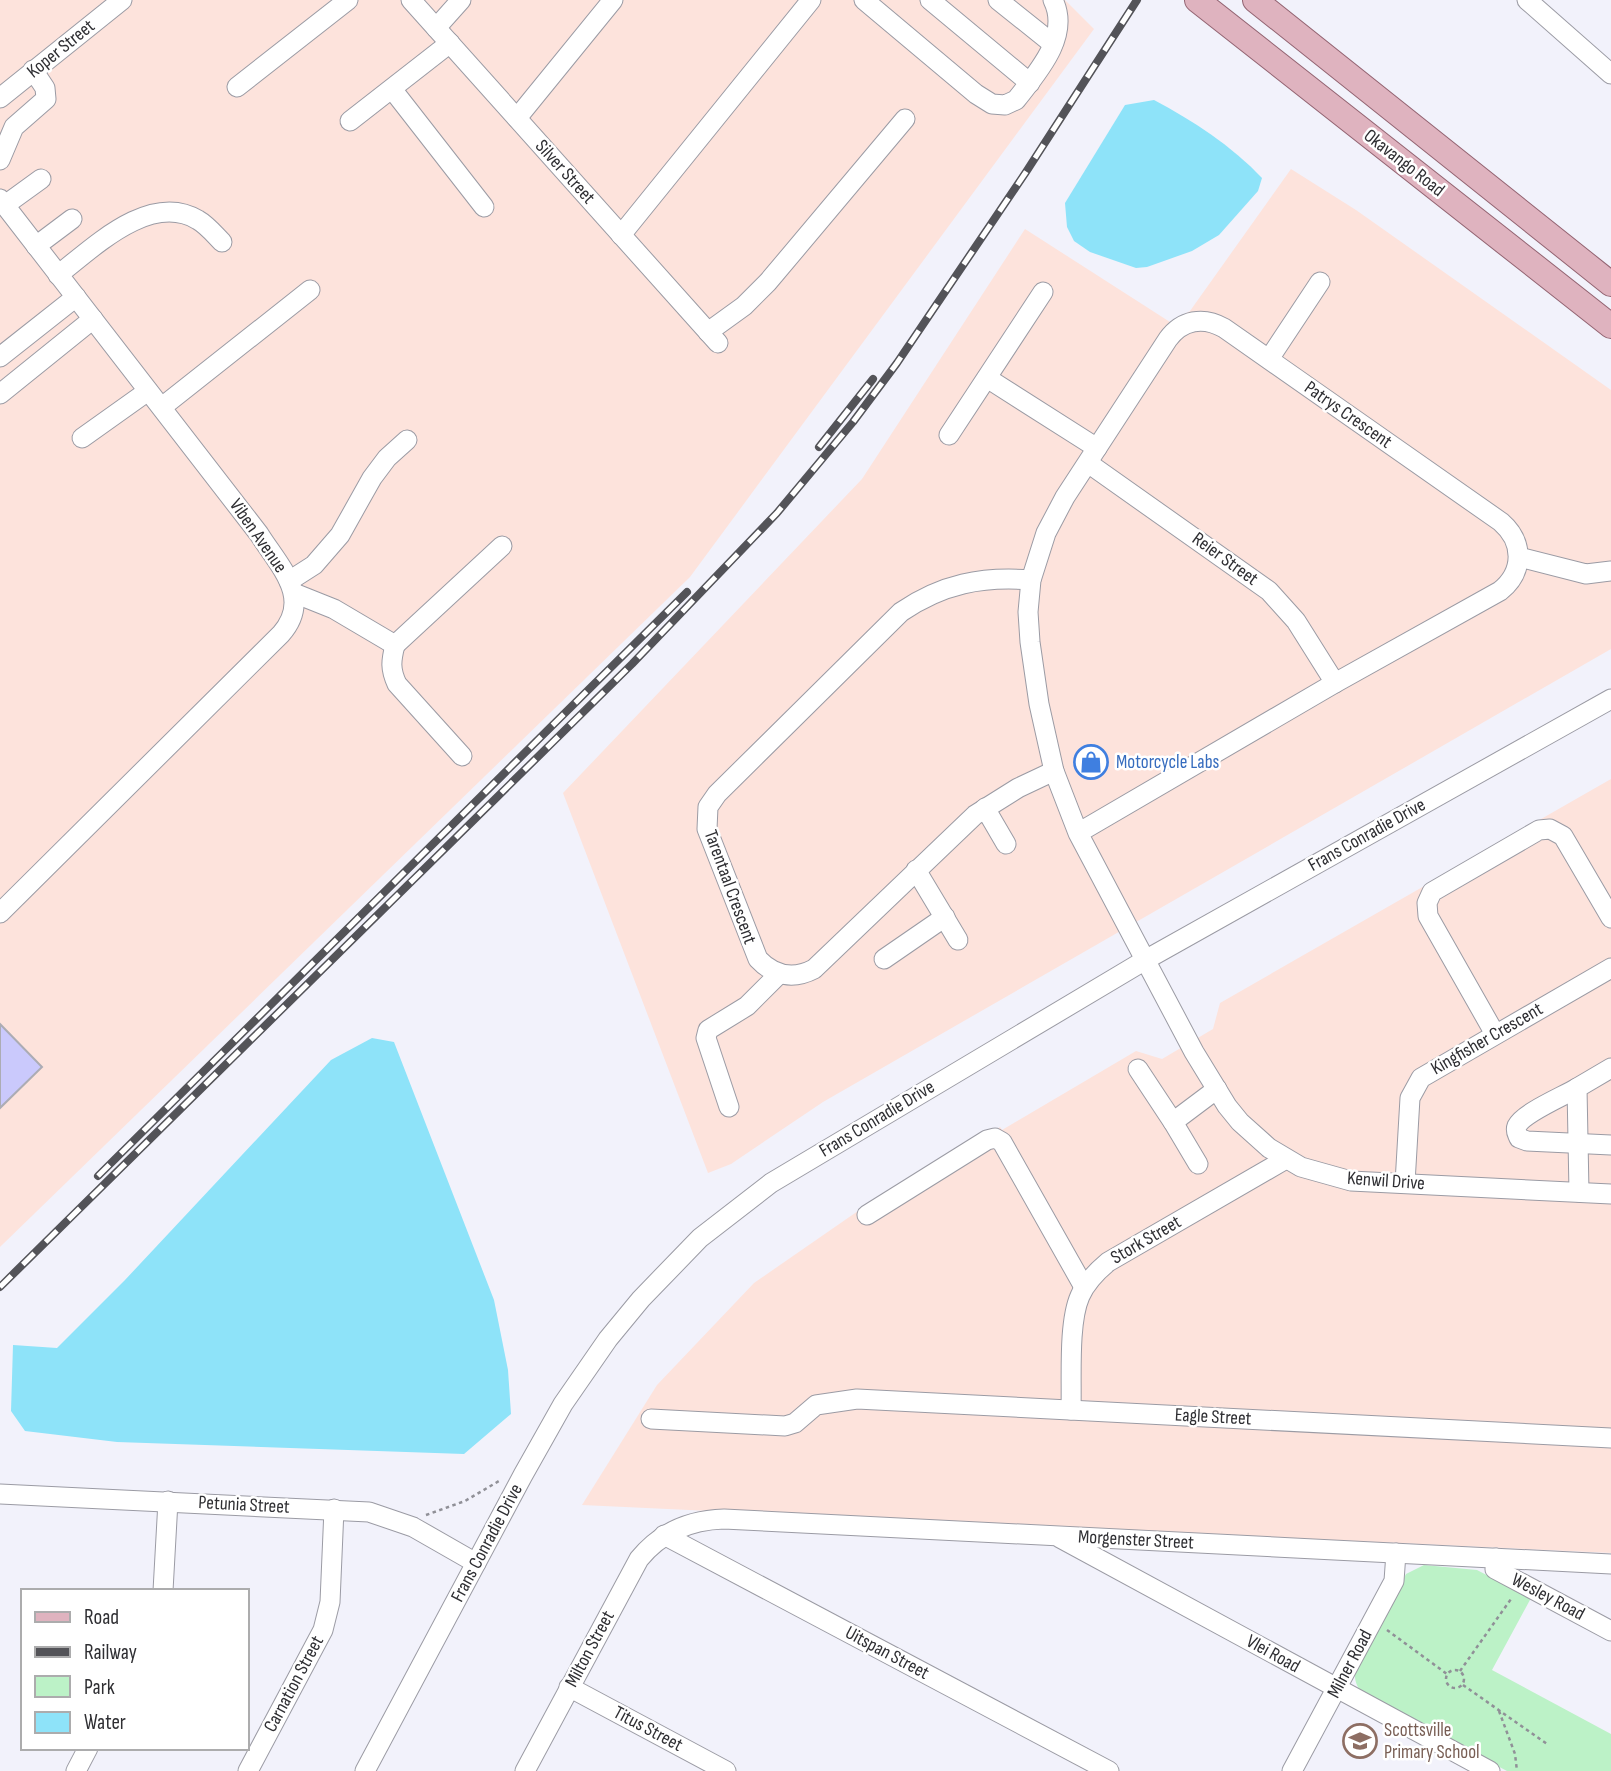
<svg xmlns="http://www.w3.org/2000/svg" width="1611" height="1771" viewBox="0 0 1611 1771" font-family="'Sofia Sans Condensed',sans-serif">
	<rect width="100%" height="100%" fill="#f2f2fb"/>
	<g fill="#fde3dc">
		<path d="M0,0H1065L1094,29L690,577L0,1247Z"/>
		<path d="M1291,169L1356,210L1611,390V649L823,1102L731,1164L708,1173L563,793L862,479L1025,229L1170,322L1190,311Z"/>
		<path d="M1611,779V1553L582,1505L657,1385L754,1283L858,1211L1000,1127L1002,1130L1136,1051L1162,1059L1213,1029L1220,1003Z"/>
	</g>
	<path fill="#bcf2c7" d="M1424,1565L1477,1570L1531,1598L1492,1670L1611,1734V1771H1507L1365,1696C1357,1688 1354,1681 1355,1670L1406,1574Z"/>
	<g fill="#8ee3f9">
		<path d="M1154,100C1192,120 1232,146 1262,178L1258,191L1219,235L1192,251L1147,267L1136,268L1090,252L1074,241L1067,227L1065,203L1125,105Z"/>
		<path d="M372,1038L394,1042L494,1300L508,1370L511,1414L464,1454L117,1442L25,1431L11,1411L13,1345L57,1348L125,1280L331,1060Z"/>
	</g>
	<path fill="#cac9fc" stroke="#acacb4" stroke-width="2" d="M0,1024L42,1067L0,1108Z"/>
	<g fill="none" stroke-linecap="round" stroke-linejoin="round">
		<g stroke="#9b9ba4" stroke-width="21">
			<g id="minor">
				<path d="M411,0L718,343"/>
				<path d="M864,0L976,94L992,104L1005,105L1016,100C1037,73 1071,36 1053,0"/>
				<path d="M930,0L1030,83"/>
				<path d="M998,0L1053,44"/>
				<path d="M1527,0L1611,74"/>
				<path d="M436,28L461,0"/>
				<path d="M237,87L348,0"/>
				<path d="M392,89L484,207"/>
				<path d="M0,98L122,0"/>
				<path d="M517,118L613,0"/>
				<path d="M350,121L450,43"/>
				<path d="M0,160L14,127L46,99L45,88L33,70"/>
				<path d="M0,199L259,534C279,566 313,598 281,634L0,913"/>
				<path d="M5,205L41,179"/>
				<path d="M621,235L811,0"/>
				<path d="M36,246L72,219"/>
				<path d="M58,275C93,248 150,191 198,220C207,225 215,235 222,242"/>
				<path d="M708,332L744,306L768,282L905,119"/>
				<path d="M0,357L76,297"/>
				<path d="M1269,359L1320,282"/>
				<path d="M987,378L1097,448"/>
				<path d="M0,394L93,319"/>
				<path d="M162,407L310,290"/>
				<path d="M949,435L1043,292"/>
				<path d="M82,438L148,391"/>
				<path d="M1088,463L1269,591L1296,621L1335,683"/>
				<path d="M1519,557L1586,574L1611,571"/>
				<path d="M1031,580C982,576 942,584 901,612L717,794L708,807L707,829L758,959C774,976 793,980 814,969L975,815L1018,788L1054,771"/>
				<path d="M289,581L314,565L340,535L372,478L387,458L407,440"/>
				<path d="M294,593L334,609L395,645L502,546"/>
				<path d="M395,645C391,661 390,669 397,684L462,756"/>
				<path d="M985,808L1006,844"/>
				<path d="M1078,833L1335,683L1500,591C1524,572 1524,542 1501,522L1224,328C1203,316 1182,320 1168,339L1065,497L1046,533L1031,580L1028,612L1030,642L1039,704L1054,771L1078,833L1194,1052L1227,1106L1240,1122L1269,1148L1301,1167L1351,1181L1611,1194"/>
				<path d="M916,870L958,940"/>
				<path d="M884,959L945,917"/>
				<path d="M1495,1034L1428,916L1427,903L1432,892L1539,830L1550,829L1563,836L1611,918"/>
				<path d="M1138,1069L1173,1122L1217,1089"/>
				<path d="M1577,1088C1564,1096 1523,1113 1517,1126C1515,1131 1517,1133 1519,1138L1527,1141L1611,1145"/>
				<path d="M729,1107L706,1038L708,1030L747,1006L779,974"/>
				<path d="M1173,1122L1198,1164"/>
				<path d="M1405,1183L1410,1098L1421,1078L1611,968"/>
				<path d="M1579,1192L1577,1088L1611,1068"/>
				<path d="M867,1215L987,1140L995,1138L1002,1142L1084,1287"/>
				<path d="M1071,1410C1072,1379 1068,1323 1080,1296C1086,1282 1096,1272 1108,1262L1286,1159"/>
				<path d="M651,1419L785,1426L795,1423L816,1405L857,1399L1611,1438"/>
				<path d="M0,1494L369,1512L413,1527L476,1563"/>
				<path d="M664,1535L1109,1771"/>
				<path d="M1060,1538L1490,1771"/>
				<path d="M1496,1558L1495,1569L1611,1631"/>
				<path d="M163,1591L168,1501"/>
				<path d="M569,1687L726,1771"/>
				<path d="M76,1771L88,1748"/>
				<path d="M248,1771L323,1630L330,1602L334,1509"/>
				<path d="M365,1771L523,1475L563,1404L608,1339L641,1299L700,1238L771,1183L1147,959L1611,699"/>
				<path d="M525,1771L639,1559C661,1532 689,1520 724,1519L1611,1564"/>
				<path d="M1292,1771L1394,1581L1396,1553"/>
			</g>
		</g>
		<g stroke="#936472" stroke-width="26">
			<g id="major">
				<path d="M1197,0L1611,326"/>
				<path d="M1255,0L1611,284"/>
			</g>
		</g>
		<g stroke="#909097" stroke-width="2.5" stroke-dasharray="3.5 3.5" stroke-linecap="butt">
			<path d="M426,1515L465,1501L499,1481"/>
			<path d="M1387,1630L1447,1674"/>
			<circle cx="1455" cy="1679" r="9"/>
			<path d="M1460,1671L1511,1599"/>
			<path d="M1463,1685L1547,1744"/>
			<path d="M1499,1711L1515,1754L1517,1771"/>
		</g>
		<use href="#minor" stroke="#fff" stroke-width="19"/>
		<use href="#major" stroke="#dfb3bf" stroke-width="24"/>
		<g stroke="#535358" stroke-width="8">
			<g id="rail">
				<path d="M819,447L873,379"/>
				<path d="M98,1176L687,592"/>
				<path d="M0,1287L632,664L777,513L853,422L897,363L1026,172L1137,0"/>
			</g>
		</g>
		<use href="#rail" stroke="#fff" stroke-width="5" stroke-dasharray="16" stroke-linecap="butt"/>
	</g>
	<defs>
		<g id="shop-ring" transform="scale(1.75)"><circle r="9.5" fill="#fff" stroke="#3f7fe0" stroke-width="1.5"/><path d="M-5-2.5h2.3a2.7 3.5 0 0 1 5.4 0H5L5.5 6h-11ZM-1.5-2.5h3a1.5 2.3 0 0 0-3 0Z" fill="#3f7fe0"/></g>
		<g id="school-ring" transform="scale(1.75)"><circle r="9.5" fill="#fff" stroke="#8d6e63" stroke-width="1.5"/><path d="M0-5L7-2L0 1L-7-2ZM-4 1L0 2.5L4 1V4Q0 6-4 4Z" fill="#8d6e63"/></g>
	</defs>
	<g fill-rule="evenodd">
		<use href="#shop-ring" x="1091" y="762"/>
		<use href="#school-ring" x="1360" y="1741"/>
	</g>
	<g text-anchor="middle" dominant-baseline="central" stroke-width="5" stroke-linejoin="round" paint-order="stroke">
		<g font-size="19" fill="#2f2f33" stroke="#fff">
			<text transform="translate(61 49) rotate(-39)">Koper Street</text>
			<text transform="translate(1404 163) rotate(38)">Okavango Road</text>
			<text transform="translate(565 172) rotate(48)">Silver Street</text>
			<text transform="translate(1348 415) rotate(35)">Patrys Crescent</text>
			<text transform="translate(258 536) rotate(55)">Viben Avenue</text>
			<text transform="translate(1225 559) rotate(36)">Reier Street</text>
			<text transform="translate(1367 835) rotate(-29)">Frans Conradie Drive</text>
			<text transform="translate(730 887) rotate(70)">Tarentaal Crescent</text>
			<text transform="translate(1487 1039) rotate(-30)">Kingfisher Crescent</text>
			<text transform="translate(877 1119) rotate(-31)">Frans Conradie Drive</text>
			<text transform="translate(1386 1181) rotate(4)">Kenwil Drive</text>
			<text transform="translate(1146 1240) rotate(-30)">Stork Street</text>
			<text transform="translate(1213 1417) rotate(3)">Eagle Street</text>
			<text transform="translate(244 1505) rotate(3)">Petunia Street</text>
			<text transform="translate(1136 1540) rotate(3)">Morgenster Street</text>
			<text transform="translate(487 1543) rotate(-62)">Frans Conradie Drive</text>
			<text transform="translate(1548 1597) rotate(28)">Wesley Road</text>
			<text transform="translate(590 1649) rotate(-62)">Milton Street</text>
			<text transform="translate(887 1653) rotate(28)">Uitspan Street</text>
			<text transform="translate(1273 1654) rotate(29)">Vlei Road</text>
			<text transform="translate(1350 1664) rotate(-62)">Milner Road</text>
			<text transform="translate(294 1684) rotate(-62)">Carnation Street</text>
			<text transform="translate(648 1729) rotate(28)">Titus Street</text>
		</g>
		<g font-size="19" fill="#366cbe" stroke="#fff" text-anchor="start">
			<text x="1116" y="762">Motorcycle Labs</text>
		</g>
		<g font-size="19" fill="#785e54" stroke="#fff" text-anchor="start">
			<text x="1384" y="1730">Scottsville<tspan x="1384" dy="22">Primary School</tspan></text>
		</g>
	</g>
	<rect x="21" y="1589" width="228" height="161" fill="#ffffff" stroke="#acacad" stroke-width="2"/>
	<rect x="35" y="1612" width="35" height="10" fill="#dfb3bf" stroke="#acacad" stroke-width="2"/>
	<text x="84" y="1624" font-size="21" fill="#2f2f33">Road</text>
	<rect x="35" y="1647" width="35" height="10" fill="#535358" stroke="#acacad" stroke-width="2"/>
	<text x="84" y="1659" font-size="21" fill="#2f2f33">Railway</text>
	<rect x="35" y="1676" width="35" height="21" fill="#bcf2c7" stroke="#acacad" stroke-width="2"/>
	<text x="84" y="1694" font-size="21" fill="#2f2f33">Park</text>
	<rect x="35" y="1712" width="35" height="21" fill="#8ee3f9" stroke="#acacad" stroke-width="2"/>
	<text x="84" y="1729" font-size="21" fill="#2f2f33">Water</text>
</svg>
